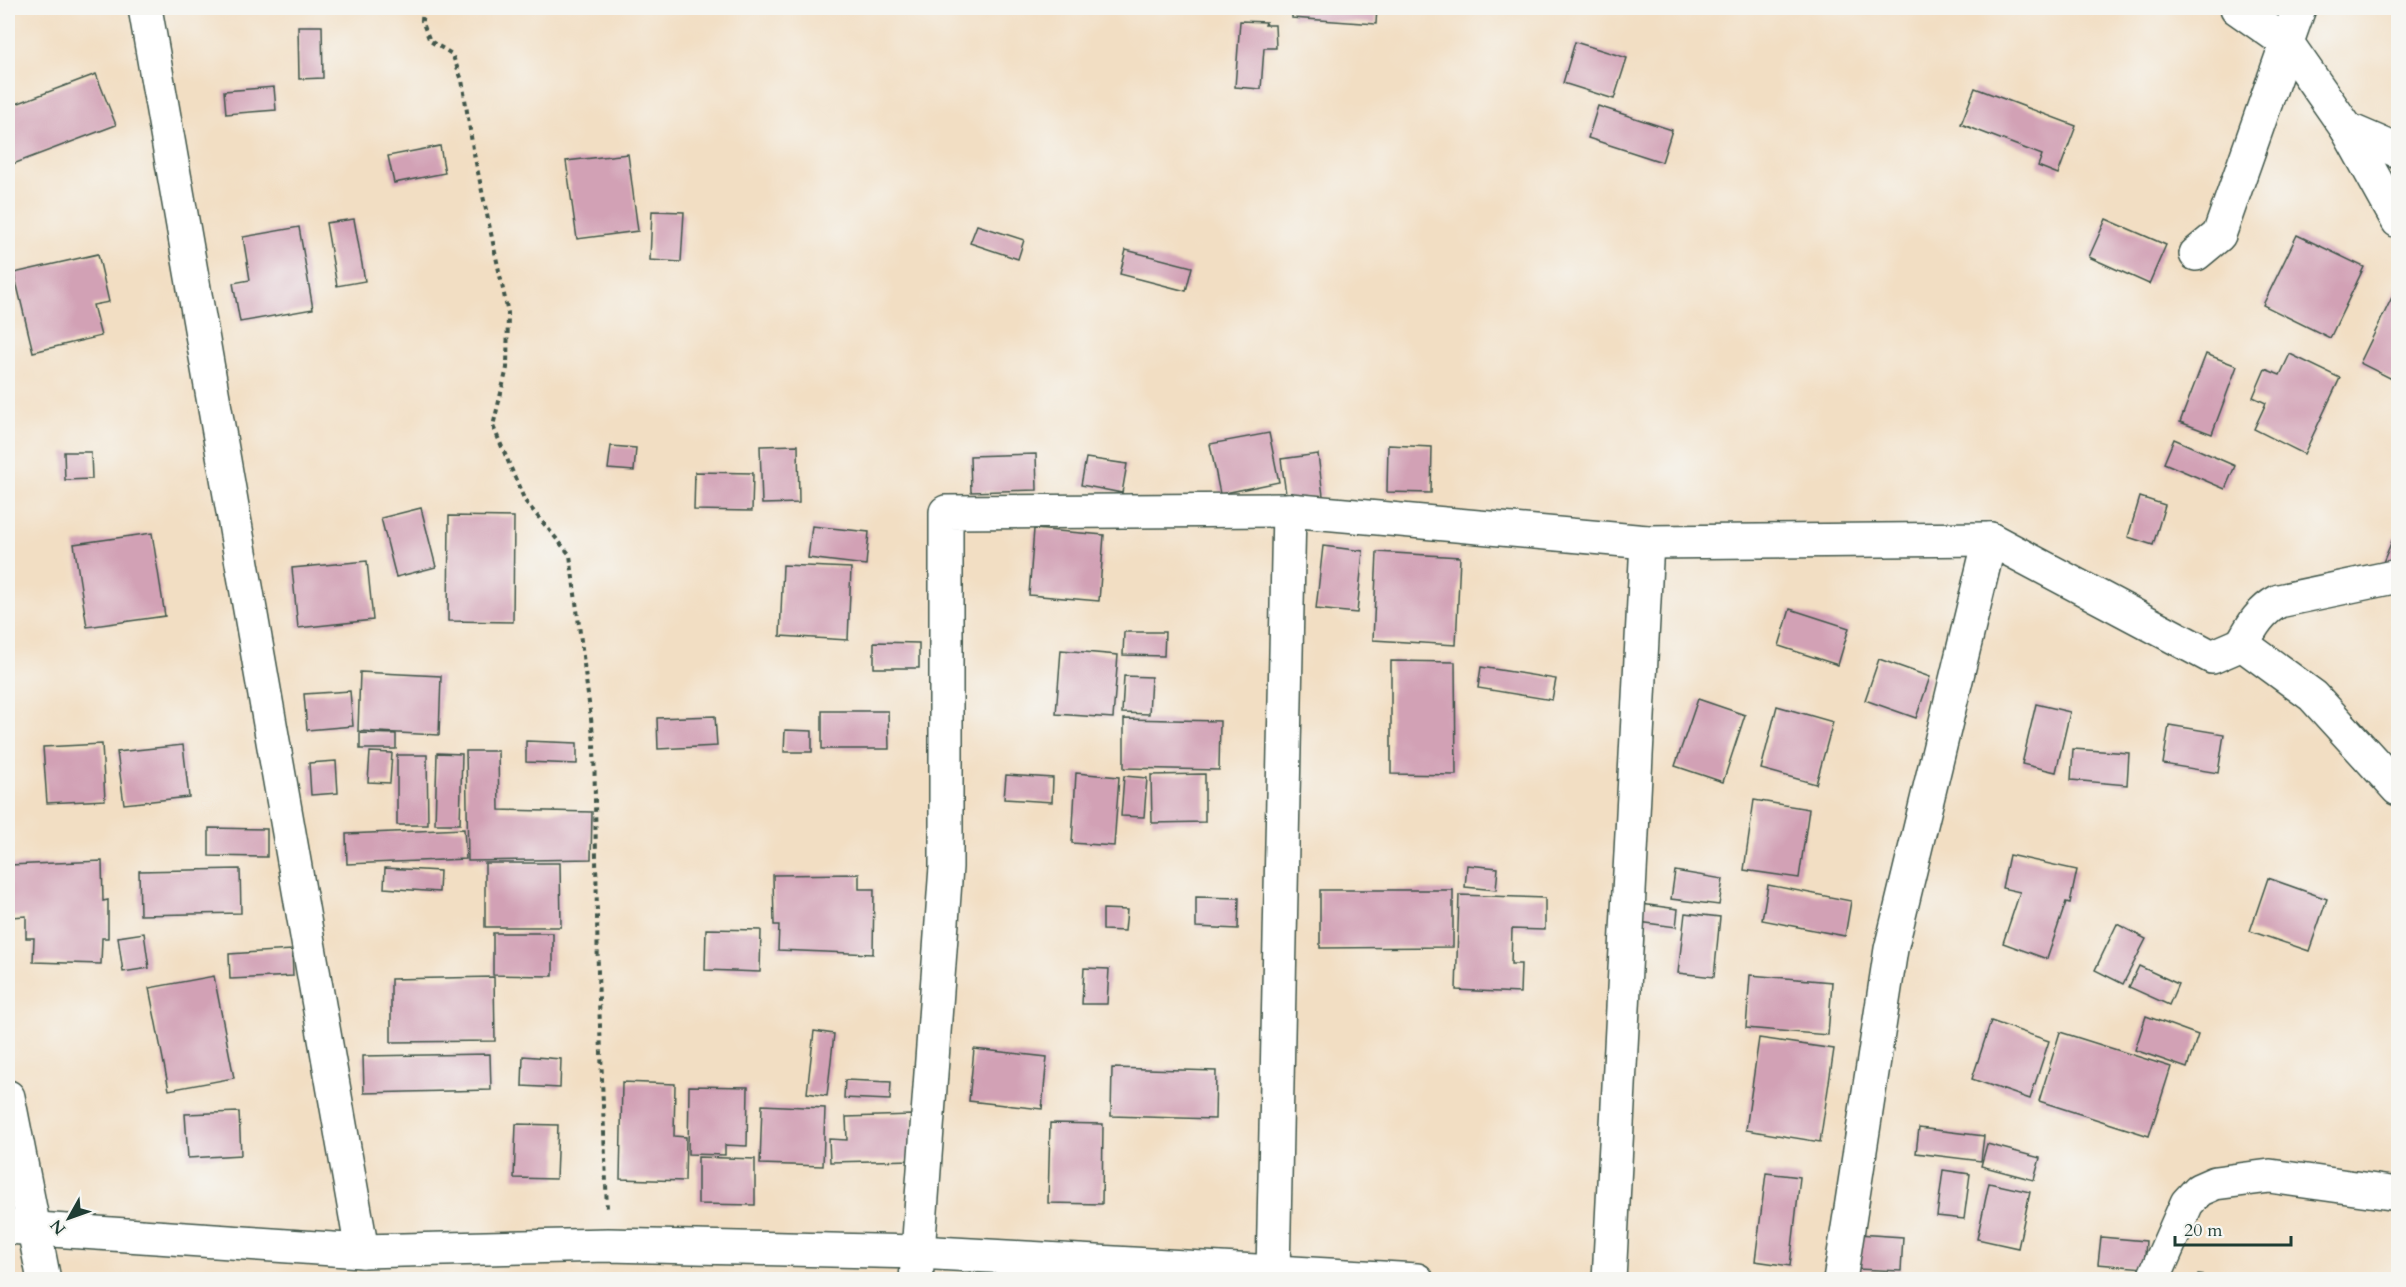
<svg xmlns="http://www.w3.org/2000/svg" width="2406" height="1287" viewBox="0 0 2406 1287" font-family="Cardo,serif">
	<rect width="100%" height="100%" fill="#f6f6f2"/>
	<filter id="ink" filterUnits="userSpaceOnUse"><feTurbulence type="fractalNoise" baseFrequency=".0167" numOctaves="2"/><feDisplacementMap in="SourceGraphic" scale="12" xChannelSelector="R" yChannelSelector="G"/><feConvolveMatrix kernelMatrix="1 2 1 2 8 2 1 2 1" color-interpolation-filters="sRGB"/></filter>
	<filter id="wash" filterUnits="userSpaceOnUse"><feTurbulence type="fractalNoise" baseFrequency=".008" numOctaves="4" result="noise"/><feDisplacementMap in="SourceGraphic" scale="24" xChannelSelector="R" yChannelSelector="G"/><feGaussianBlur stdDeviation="1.35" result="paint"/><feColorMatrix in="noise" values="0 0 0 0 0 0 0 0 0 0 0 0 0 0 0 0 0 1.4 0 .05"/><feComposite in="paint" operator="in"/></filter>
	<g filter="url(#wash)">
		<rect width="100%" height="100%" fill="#f2dec3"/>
		<g id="blocks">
			<g fill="#d2a1b5">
				<path d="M1292,8H1377L1376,24L1292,18Z"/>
				<path d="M1240,21L1266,22L1265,25H1275L1276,48H1264L1261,89L1235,87Z"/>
				<path d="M298,26H322L323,78L299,79Z"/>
				<path d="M1575,42L1627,58L1614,99L1563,83Z"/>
				<path d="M96,74L116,125L8,166V107Z"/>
				<path d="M274,87L276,110L226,114L224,91Z"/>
				<path d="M1975,88L2076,126L2058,174L2038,166L2042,155L1961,124Z"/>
				<path d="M1598,106L1672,130L1662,162L1588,138Z"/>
				<path d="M440,146L445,173L394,183L388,156Z"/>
				<path d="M628,154L638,231L577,239L566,161Z"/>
				<path d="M652,211L684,212L681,262L650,260Z"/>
				<path d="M354,219L365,281L337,286L326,223Z"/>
				<path d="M2106,219L2166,245L2149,284L2089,257Z"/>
				<path d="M977,225L1024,240L1018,259L970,243Z"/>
				<path d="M299,227L313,309L240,322L233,283L250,280L243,237Z"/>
				<path d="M2297,235L2364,267L2330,338L2263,305Z"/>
				<path d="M1126,250L1192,267L1186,291L1120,274Z"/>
				<path d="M98,254L109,302L93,305L101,336L33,352L14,273Z"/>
				<path d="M2398,285V382L2360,363Z"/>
				<path d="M2206,354L2237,366L2212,434L2180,422Z"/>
				<path d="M2290,354L2340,378L2304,454L2254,429L2266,403L2253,397L2265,369L2280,375Z"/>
				<path d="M1269,433L1279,482L1220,494L1210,444Z"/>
				<path d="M2174,439L2235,466L2225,489L2164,463Z"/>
				<path d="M798,445L799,503L762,504L760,446Z"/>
				<path d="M1388,445L1432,447L1431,493L1387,492Z"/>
				<path d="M611,446L636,448L634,471L608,469Z"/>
				<path d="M64,452H91L92,479L65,480Z"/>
				<path d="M1036,454L1037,490L971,492L970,456Z"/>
				<path d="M1318,454L1323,496L1287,501L1281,459Z"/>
				<path d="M1086,458L1127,464L1122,493L1081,485Z"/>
				<path d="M695,472L753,473L752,511L694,510Z"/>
				<path d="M2140,497L2165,505L2153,545L2128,537Z"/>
				<path d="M421,508L436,567L396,577L381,518Z"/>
				<path d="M449,516L514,517L513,622L448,621Z"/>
				<path d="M812,526L869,532L866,565L808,558Z"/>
				<path d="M1034,529L1104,535L1099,601L1029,595Z"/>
				<path d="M152,533L165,616L87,627L74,544Z"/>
				<path d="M2394,536L2398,538V588L2376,579Z"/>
				<path d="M1323,546L1363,551L1357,613L1316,609Z"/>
				<path d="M1377,552L1460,557L1456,645L1373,640Z"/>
				<path d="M367,561L373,620L298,628L292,568Z"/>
				<path d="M783,565L851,568L848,640L780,636Z"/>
				<path d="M1790,609L1849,628L1838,665L1779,646Z"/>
				<path d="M1124,632H1165L1164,656L1123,655Z"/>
				<path d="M874,642L919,643V668H874Z"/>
				<path d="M1061,650L1118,655L1113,718L1056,714Z"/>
				<path d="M1879,659L1930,677L1916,718L1865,700Z"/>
				<path d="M1391,661L1455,662L1456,775L1391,774Z"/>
				<path d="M1481,667L1556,679L1552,700L1478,688Z"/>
				<path d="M360,672L441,676L439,735L358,731Z"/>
				<path d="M1124,676L1151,677L1149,714L1122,713Z"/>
				<path d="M350,691L353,726L307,730L304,694Z"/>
				<path d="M1698,699L1745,715L1723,782L1675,766Z"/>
				<path d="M2036,704L2070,712L2056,772L2022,764Z"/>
				<path d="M1777,706L1833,722L1816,784L1761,769Z"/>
				<path d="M822,711H888L889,749H822Z"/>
				<path d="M715,716L717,746L658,749L657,718Z"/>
				<path d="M1124,719L1220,721L1219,770L1124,768Z"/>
				<path d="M2169,725L2224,734L2218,773L2163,764Z"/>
				<path d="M785,730L812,731V752H784Z"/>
				<path d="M360,733L396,734V749H360Z"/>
				<path d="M526,741L577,743V764L526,762Z"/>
				<path d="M102,744L105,800L47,803L43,747Z"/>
				<path d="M183,745L189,797L124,804L117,752Z"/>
				<path d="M2073,749L2129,753L2127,785L2071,780Z"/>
				<path d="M466,751H498L499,810L592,812L591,859L468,861Z"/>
				<path d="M370,752L392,753L390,783L368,782Z"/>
				<path d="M437,753L462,754L460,824H435Z"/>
				<path d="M397,755H427L428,825H397Z"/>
				<path d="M336,761L338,793L311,795L309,763Z"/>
				<path d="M1076,773L1119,777L1114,846L1072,843Z"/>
				<path d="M1205,774V822L1152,823L1151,775Z"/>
				<path d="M1006,775L1053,778L1052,802L1004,799Z"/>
				<path d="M1124,776L1147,778L1144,817L1121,816Z"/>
				<path d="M1754,800L1809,809L1799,878L1744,870Z"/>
				<path d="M209,828L267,829V857L209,856Z"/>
				<path d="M464,829L466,859L347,864L346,834Z"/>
				<path d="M2009,855L2077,870L2070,903L2066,902L2047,959L2003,943L2020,892L2002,888Z"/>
				<path d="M102,861L103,901L108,900V938H102L101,964L33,962L34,938H26V916L10,917L9,865Z"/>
				<path d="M485,863H560L561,927H485Z"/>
				<path d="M1467,865L1498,868L1496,890L1465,887Z"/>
				<path d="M385,868L440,871L439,892L384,888Z"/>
				<path d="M240,869L241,913L140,915L139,871Z"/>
				<path d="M1675,871L1723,879L1719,905L1671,899Z"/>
				<path d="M859,874V889H874L873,954L778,950L779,925H774L773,875Z"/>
				<path d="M2268,878L2327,899L2309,951L2250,931Z"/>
				<path d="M1768,885L1851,901L1845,936L1762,920Z"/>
				<path d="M1320,890H1453V947L1320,948Z"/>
				<path d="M1459,895L1545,898V930L1512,929L1511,964H1521L1520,993L1456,990Z"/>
				<path d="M1196,897L1239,898L1238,929L1196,927Z"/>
				<path d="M1641,904L1678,909L1676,927L1639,922Z"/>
				<path d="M1103,909L1127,910L1125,931L1103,930Z"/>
				<path d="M1685,913L1720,917L1714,977L1678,973Z"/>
				<path d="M2117,924L2146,939L2123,984L2095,970Z"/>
				<path d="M706,929L761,930L760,972L705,970Z"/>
				<path d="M144,933L149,968L123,972L118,937Z"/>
				<path d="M493,933H553V976L493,975Z"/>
				<path d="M292,950L293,976L230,979L229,954Z"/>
				<path d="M2139,966L2178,984L2169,1005L2129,987Z"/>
				<path d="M1084,968L1109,969L1107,1004H1082Z"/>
				<path d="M1750,975L1832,982L1828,1035L1746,1028Z"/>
				<path d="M214,976L234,1078L169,1090L149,988Z"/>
				<path d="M494,977L495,1041L391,1042V979Z"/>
				<path d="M2146,1016L2198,1035L2187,1068L2135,1050Z"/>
				<path d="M1991,1021L2049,1041L2030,1099L1972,1079Z"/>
				<path d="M814,1031L834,1034L827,1096L807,1093Z"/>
				<path d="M2060,1032L2171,1067L2149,1136L2039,1101Z"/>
				<path d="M1759,1038L1834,1049L1820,1142L1746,1130Z"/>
				<path d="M974,1049L1047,1057L1042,1109L969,1101Z"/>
				<path d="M490,1054L491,1090L364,1093L363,1056Z"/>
				<path d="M523,1056L561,1059L560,1088L522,1086Z"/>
				<path d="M1112,1068L1216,1071L1215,1119L1111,1116Z"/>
				<path d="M845,1080L891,1082L890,1100L844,1098Z"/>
				<path d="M622,1082L675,1084L674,1136L686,1137L685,1181L620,1179Z"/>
				<path d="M689,1086L748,1087L747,1146L725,1145V1155L688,1154Z"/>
				<path d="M762,1105L825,1108L823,1166L760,1164Z"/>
				<path d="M239,1112L241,1155L188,1158L185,1114Z"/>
				<path d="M912,1115L914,1160L830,1162L829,1139L847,1140L846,1117Z"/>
				<path d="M1050,1123L1103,1124L1102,1204L1048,1203Z"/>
				<path d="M516,1124L558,1125L556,1179L514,1178Z"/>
				<path d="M1919,1128L1984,1136L1981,1161L1916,1153Z"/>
				<path d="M1987,1144L2040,1158L2034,1180L1981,1166Z"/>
				<path d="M698,1157L755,1159V1205L698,1204Z"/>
				<path d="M1943,1170L1970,1174L1964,1219L1937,1216Z"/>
				<path d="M1766,1173L1800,1177L1790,1266L1755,1261Z"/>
				<path d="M1989,1183L2030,1192L2018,1248L1977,1239Z"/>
				<path d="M1857,1234L1903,1237L1901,1271L1856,1269Z"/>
				<path d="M2101,1237L2146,1241L2144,1268L2098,1264Z"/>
				<path d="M2198,1275L2224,1278V1280H2197Z"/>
			</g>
		</g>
	</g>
	<g filter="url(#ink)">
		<use href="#blocks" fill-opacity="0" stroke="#3f5549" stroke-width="1.5"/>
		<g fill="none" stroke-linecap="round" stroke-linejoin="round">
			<g stroke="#3f5549" stroke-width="36">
				<g id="street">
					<path d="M145,8L362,1251"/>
					<path d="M2237,8L2287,43L2347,129L2398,221"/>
					<path d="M2347,129L2398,151"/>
					<path d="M2196,254L2219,235L2299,8"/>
					<path d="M2242,644C2252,626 2260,611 2279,601L2398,576"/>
					<path d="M8,1097L44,1280"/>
					<path d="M8,1227L362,1251L608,1245L918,1252L1417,1280"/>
					<path d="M1273,1273L1289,510"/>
					<path d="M916,1280L946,867V512L1289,510L1647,542L1990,539"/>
					<path d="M1609,1280L1647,542"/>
					<path d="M1840,1280L1891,949L1990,539L2212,657L2242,644L2313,696L2398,789"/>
					<path d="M2153,1280L2187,1203L2199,1190L2215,1183L2270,1176L2398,1194"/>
				</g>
			</g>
			<path stroke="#3f5549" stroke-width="4" stroke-dasharray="4.5 4.5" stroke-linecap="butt" d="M423,8L422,21L430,41L452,54L462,80L473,149L508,313L507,368L493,426L525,501L570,555L594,742L598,974L607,1210"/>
			<use href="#street" stroke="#fff" stroke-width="33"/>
		</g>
	</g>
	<rect width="2406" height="1287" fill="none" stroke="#f6f6f2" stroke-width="30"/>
	<g transform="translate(69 1218) rotate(230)" stroke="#f6f6f2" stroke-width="4.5" paint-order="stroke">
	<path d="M0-4.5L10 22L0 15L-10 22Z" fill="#1f3d34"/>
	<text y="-9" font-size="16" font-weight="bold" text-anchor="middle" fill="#1f3d34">N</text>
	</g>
	<path d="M2175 1236v9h116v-9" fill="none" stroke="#1f3d34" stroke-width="3"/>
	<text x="2184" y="1236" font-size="18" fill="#1f3d34" stroke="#f6f6f2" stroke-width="4.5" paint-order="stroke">20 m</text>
</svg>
